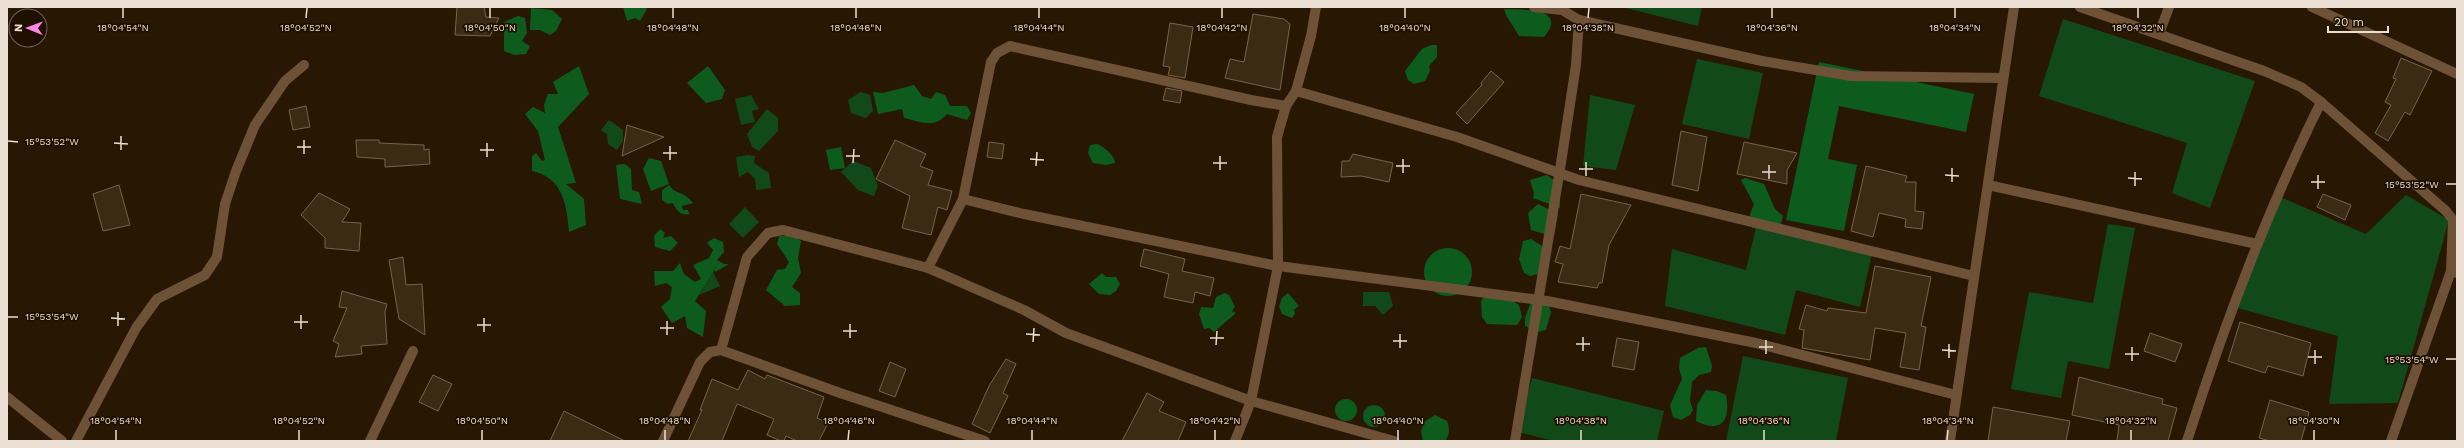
<svg xmlns="http://www.w3.org/2000/svg" width="2464" height="448" viewBox="0 0 2464 448" font-family="'Work Sans',sans-serif">
	<rect width="100%" height="100%" fill="#281803"/>
	<g fill="#12491a">
		<path d="M1622,7H1702L1698,26Z"/>
		<path d="M2063,19L2255,81L2210,208L2172,193L2187,143L2039,96Z"/>
		<path d="M1697,59L1763,73L1749,139L1682,124Z"/>
		<path d="M861,92L870,95L873,111L866,118L851,113L848,100Z"/>
		<path d="M751,95L759,109L752,111L755,122L741,125L735,99Z"/>
		<path d="M1590,95L1635,105L1616,170L1583,166Z"/>
		<path d="M767,109L778,118V131L759,151L752,147L747,134Z"/>
		<path d="M609,120L623,130V141L617,150L608,144L607,134L601,130Z"/>
		<path d="M747,155L755,156L754,163L769,173L771,188L756,190L755,179L748,172L739,177L736,157Z"/>
		<path d="M853,161L871,168L878,186L874,196L858,190L841,172Z"/>
		<path d="M2406,195L2449,220L2398,403L2329,404L2338,336L2234,307L2280,197L2366,234Z"/>
		<path d="M745,207L759,222L743,238L729,224Z"/>
		<path d="M2108,224L2135,228L2109,369L2068,361L2061,398L2011,389L2029,292L2093,303Z"/>
		<path d="M1756,227L1872,254L1860,307L1796,290L1785,335L1665,306L1672,249L1746,270Z"/>
		<path d="M713,272L720,286L699,295Z"/>
		<path d="M1363,292H1389L1393,306L1383,315L1375,306H1363Z"/>
		<path d="M1743,356L1848,378L1836,441H1726Z"/>
		<path d="M1532,378L1664,411L1657,441H1554L1518,432Z"/>
	</g>
	<g fill="#0d5c1e">
		<path d="M623,7H645L647,9L640,21L635,18L627,21Z"/>
		<path d="M531,8L552,10L562,19L556,31L550,35L540,30H530Z"/>
		<path d="M1504,9C1523,10 1569,7 1544,37L1519,36L1506,15Z"/>
		<path d="M518,16L525,18L527,33L522,41L530,46L526,54L514,55L504,51V22Z"/>
		<path d="M1431,45H1437V57L1429,66L1430,71L1425,81L1414,84L1408,80L1405,71L1422,49Z"/>
		<path d="M1819,62L1974,94L1966,132L1839,106L1828,159L1857,165L1844,231L1786,220Z"/>
		<path d="M579,66L589,94L558,127L576,183L566,184L584,199L586,225L569,232C567,206 563,177 532,171V156L536,153L542,161L545,160L538,131L525,114L533,107L545,113L544,105L548,94H558L553,82Z"/>
		<path d="M708,66L725,90L722,99L706,103L687,83Z"/>
		<path d="M914,85L922,96L931,99L936,92L945,95L950,106H967L971,113L967,120L947,114C934,129 922,122 904,118L902,109L878,114L873,92L883,93Z"/>
		<path d="M1097,144C1103,146 1115,156 1115,163L1106,165L1093,163L1088,153L1090,145Z"/>
		<path d="M841,147L845,168L830,170L826,150Z"/>
		<path d="M649,158L661,161L669,184L651,191L643,169Z"/>
		<path d="M625,164L631,169L632,190L639,192L642,204L620,199L616,165Z"/>
		<path d="M1547,175L1560,185V208L1533,198L1534,194L1530,180Z"/>
		<path d="M1745,178L1764,184L1775,209L1783,216L1779,231L1752,228L1750,214L1754,204L1741,180Z"/>
		<path d="M669,185C677,196 683,190 693,203L682,206L683,210H688L689,214C681,216 676,210 673,203L668,204L662,200V190Z"/>
		<path d="M1538,204L1558,214L1554,237L1531,230L1528,213Z"/>
		<path d="M660,229L665,233L663,238L671,236L678,243L670,251L655,247L654,236Z"/>
		<path d="M779,236H793L801,241L798,258L801,273L792,287L800,293V305L785,306L766,290L777,270L785,269L789,262L777,244Z"/>
		<path d="M714,238L723,242L724,252L717,260L724,264H729L715,272V269L695,301L706,311L703,337L687,328L685,316L672,323L661,307L670,299L672,287L666,283L655,286L654,271H673L680,263L684,274L695,282L701,279L693,265L709,258L713,250L707,243Z"/>
		<path d="M1531,239L1547,249L1538,274L1530,276L1524,273L1519,259L1523,241Z"/>
		<circle cx="1448" cy="272" r="24"/>
		<path d="M1102,273L1106,277H1116L1120,284L1116,291L1110,295L1099,294L1089,284Z"/>
		<path d="M1225,293L1229,295L1235,307L1232,311L1236,313L1214,332L1209,328L1204,329L1199,314L1201,307L1213,308L1216,297Z"/>
		<path d="M1288,293L1299,306L1294,310L1295,314L1292,318L1282,314L1279,306L1282,298Z"/>
		<path d="M1505,296L1519,305L1522,317L1517,325L1487,324L1482,317L1481,301L1483,298Z"/>
		<path d="M1547,301L1551,312L1546,330L1538,332L1525,326V318L1531,302Z"/>
		<path d="M1706,347L1712,366L1711,372L1699,375L1692,382L1690,401L1693,410L1690,415L1681,420L1673,417L1670,405L1682,379L1679,368L1680,358L1698,348Z"/>
		<path d="M1706,390L1717,391L1726,395C1731,421 1721,434 1696,421L1697,405Z"/>
		<circle cx="1346" cy="410" r="11"/>
		<circle cx="1374" cy="416" r="11"/>
		<path d="M1435,415L1447,421C1450,429 1450,434 1445,441H1423L1421,432L1424,422Z"/>
	</g>
	<g fill="#3c2b14" stroke="#76634a">
		<path d="M457,7H484L486,17L499,18L490,36L455,35Z"/>
		<path d="M1253,14L1284,19L1290,24L1280,90L1225,78L1230,59L1244,62Z"/>
		<path d="M1170,23L1193,27L1185,78L1168,75L1170,67L1163,66Z"/>
		<path d="M2401,58L2432,71L2410,115L2405,112L2388,141L2375,133L2391,105L2385,102L2396,79L2393,78Z"/>
		<path d="M1491,71L1504,82L1467,124L1456,113L1482,85L1481,83Z"/>
		<path d="M1166,88L1182,91L1180,103L1163,100Z"/>
		<path d="M306,106L310,127L293,130L289,110Z"/>
		<path d="M627,125L664,137L622,156Z"/>
		<path d="M1681,131L1707,137L1698,191L1672,185Z"/>
		<path d="M356,140H379V143L424,145V150L429,149L430,164L385,167V159L357,157Z"/>
		<path d="M895,140L926,154L920,166L933,171L928,185L952,191L947,210L938,207L931,235L902,228L910,196L876,179Z"/>
		<path d="M989,142L1004,144L1002,159L987,157Z"/>
		<path d="M1744,142L1797,153L1787,170V184L1737,174Z"/>
		<path d="M1353,154L1393,163L1389,182L1361,176L1341,177L1342,161H1349Z"/>
		<path d="M1866,166L1907,176L1905,182H1916L1915,211L1924,212L1922,229L1905,227L1906,219L1879,213L1873,237L1851,231Z"/>
		<path d="M119,185L130,225L103,231L93,194Z"/>
		<path d="M319,193L350,209L342,222L361,223L359,251L325,248V238L301,215Z"/>
		<path d="M1581,194L1631,205L1609,245L1602,283H1599L1597,288L1558,282L1563,264L1555,262L1560,246L1570,249Z"/>
		<path d="M2323,194L2351,205L2345,220L2317,207Z"/>
		<path d="M1144,249L1185,259L1182,271L1214,278L1210,296L1195,292L1193,303L1164,297L1169,274L1140,266Z"/>
		<path d="M403,257L406,285L422,284L425,335L399,319L389,260Z"/>
		<path d="M1875,266L1931,277L1921,326L1926,327L1919,370L1900,367L1906,333L1875,328L1870,360L1802,348L1804,330L1799,329L1806,305L1827,311L1828,308L1866,313Z"/>
		<path d="M342,291L387,304L385,312L387,344L361,346L362,354L335,357L339,344L333,341L347,308L339,307Z"/>
		<path d="M2240,322L2311,343L2303,376L2268,366L2265,373L2228,361Z"/>
		<path d="M2150,333L2182,344L2175,362L2144,351Z"/>
		<path d="M1617,338L1639,342L1634,370L1612,366Z"/>
		<path d="M1006,359L1016,364L1003,393L1008,396L990,433L972,424L989,386Z"/>
		<path d="M890,362L906,369L895,397L879,391Z"/>
		<path d="M748,370L765,379L767,375L824,397L817,418L828,423L819,441H797L786,436L784,441H781L767,435L774,419L737,404L722,441H688L702,410H700L712,379L738,390Z"/>
		<path d="M433,375L452,384L438,411L419,402Z"/>
		<path d="M2079,377L2163,399L2162,404L2177,408L2168,441H2117L2119,425L2072,415Z"/>
		<path d="M1147,393L1164,402L1159,411L1186,422L1178,441H1122Z"/>
		<path d="M2270,400L2309,412L2301,441H2270L2259,438Z"/>
		<path d="M1993,407L2070,421L2066,441H1988Z"/>
		<path d="M564,411L625,441H550Z"/>
	</g>
	<g fill="none" stroke-linecap="round" stroke-linejoin="round">
		<g stroke="#6e5238" stroke-width="10">
			<path d="M1534,7L1562,10L1579,20"/>
			<path d="M2080,7L2264,71L2301,87L2321,102L2446,211L2453,220L2451,271L2457,273"/>
			<path d="M2312,7L2457,74"/>
			<path d="M2159,34L2169,7"/>
			<path d="M1296,91L1457,137L1579,180L1974,276"/>
			<path d="M1988,185L2257,244"/>
			<path d="M963,199L1024,214L1278,266L1547,301L1756,343L1956,395"/>
			<path d="M928,268L963,199L991,62L997,53L1010,46L1251,100L1286,106"/>
			<path d="M721,350L747,257L768,233L783,230L928,268L1024,310L1066,333L1251,401L1394,441"/>
			<path d="M7,397L62,441"/>
			<path d="M76,441L136,328L157,299L205,275L217,257L225,204L236,171L255,125L285,81L304,65"/>
			<path d="M370,441L413,351"/>
			<path d="M663,441L700,362L710,352L721,350L840,393L985,441"/>
			<path d="M1235,441L1251,401L1278,266L1277,137L1286,106L1296,91L1311,36L1316,7"/>
			<path d="M1515,441L1561,163L1576,65L1579,20L1762,61L1851,76L2003,78"/>
			<path d="M2187,441C2224,325 2267,211 2321,102"/>
			<path d="M2391,441L2451,271"/>
		</g>
		<path stroke="#6e5238" stroke-width="10" d="M1950,441L2014,7"/>
	</g>
	<path fill="none" stroke="#eadfd2" stroke-width="1.5" d="M123,18V8M306,18L307,8M490,18V8M673,18V8M856,18V8M1039,18V8M1222,18V8M1405,18V8M1588,18L1589,8M1772,18V8M1955,18V8M2138,18V8M8,141L18,142M114,143L128,144M297,147H311M121,150V136M480,150H494M663,153H677M304,154V140M846,156H860M487,157V143M1030,159L1044,160M670,160V146M853,163L854,149M1213,163H1227M1036,166L1037,152M1396,166H1410M1579,169H1593M1220,170V156M1762,172H1776M1403,173V159M1945,175L1959,176M1586,176V162M2128,178L2142,179M1769,179V165M1952,182V168M2311,182H2325M2446,184H2456M2135,186V172M2318,189V175M8,317H18M111,318L125,319M294,322H308M477,325H491M118,326V312M660,328H674M301,329V315M843,331H857M484,332V318M1026,334L1040,335M667,335V321M850,338V324M1210,338H1224M1393,341H1407M1033,342L1034,328M1576,344H1590M1216,345L1217,331M1759,347H1773M1400,348V334M1942,350L1956,351M1583,351V337M1766,354V340M2125,354H2139M2308,357H2322M1949,358V344M2446,359H2456M2132,361V347M2315,364V350M116,440V430M299,440V430M482,440V430M665,440V430M848,440L849,430M1032,440V430M1215,440V430M1398,440V430M1581,440V430M1764,440V430M1947,440L1948,430M2131,440V430M2314,440V430"/>
	<g font-size="10" text-anchor="middle" fill="#eadfd2" stroke="#1e0f00" stroke-width="3.5" stroke-linejoin="round" paint-order="stroke">
		<text x="123" y="31">18°04'54"N</text>
		<text x="306" y="31">18°04'52"N</text>
		<text x="490" y="31">18°04'50"N</text>
		<text x="673" y="31">18°04'48"N</text>
		<text x="856" y="31">18°04'46"N</text>
		<text x="1039" y="31">18°04'44"N</text>
		<text x="1222" y="31">18°04'42"N</text>
		<text x="1405" y="31">18°04'40"N</text>
		<text x="1588" y="31">18°04'38"N</text>
		<text x="1772" y="31">18°04'36"N</text>
		<text x="1955" y="31">18°04'34"N</text>
		<text x="2138" y="31">18°04'32"N</text>
		<text x="52" y="145">15°53'52"W</text>
		<text x="2412" y="188">15°53'52"W</text>
		<text x="52" y="320">15°53'54"W</text>
		<text x="2412" y="363">15°53'54"W</text>
		<text x="116" y="424">18°04'54"N</text>
		<text x="299" y="424">18°04'52"N</text>
		<text x="482" y="424">18°04'50"N</text>
		<text x="665" y="424">18°04'48"N</text>
		<text x="849" y="424">18°04'46"N</text>
		<text x="1032" y="424">18°04'44"N</text>
		<text x="1215" y="424">18°04'42"N</text>
		<text x="1398" y="424">18°04'40"N</text>
		<text x="1581" y="424">18°04'38"N</text>
		<text x="1764" y="424">18°04'36"N</text>
		<text x="1948" y="424">18°04'34"N</text>
		<text x="2131" y="424">18°04'32"N</text>
		<text x="2314" y="424">18°04'30"N</text>
	</g>
	<rect width="2464" height="448" fill="none" stroke="#eadfd2" stroke-width="16"/>
	<g transform="translate(28 28) rotate(271)"><circle r="19" fill="#1e0f00" stroke="#706254"/>
	<path d="M0-3L7 15L0 10L-7 15Z" fill="#fb87e6"/>
	<text y="-6" font-size="11" font-weight="bold" text-anchor="middle" fill="#eadfd2">N</text>
	</g>
	<path d="M2328 26v6h60v-6" fill="none" stroke="#eadfd2" stroke-width="2"/>
	<text x="2334" y="26" font-size="12" fill="#eadfd2" stroke="#1e0f00" stroke-width="3" paint-order="stroke">20 m</text>
</svg>
